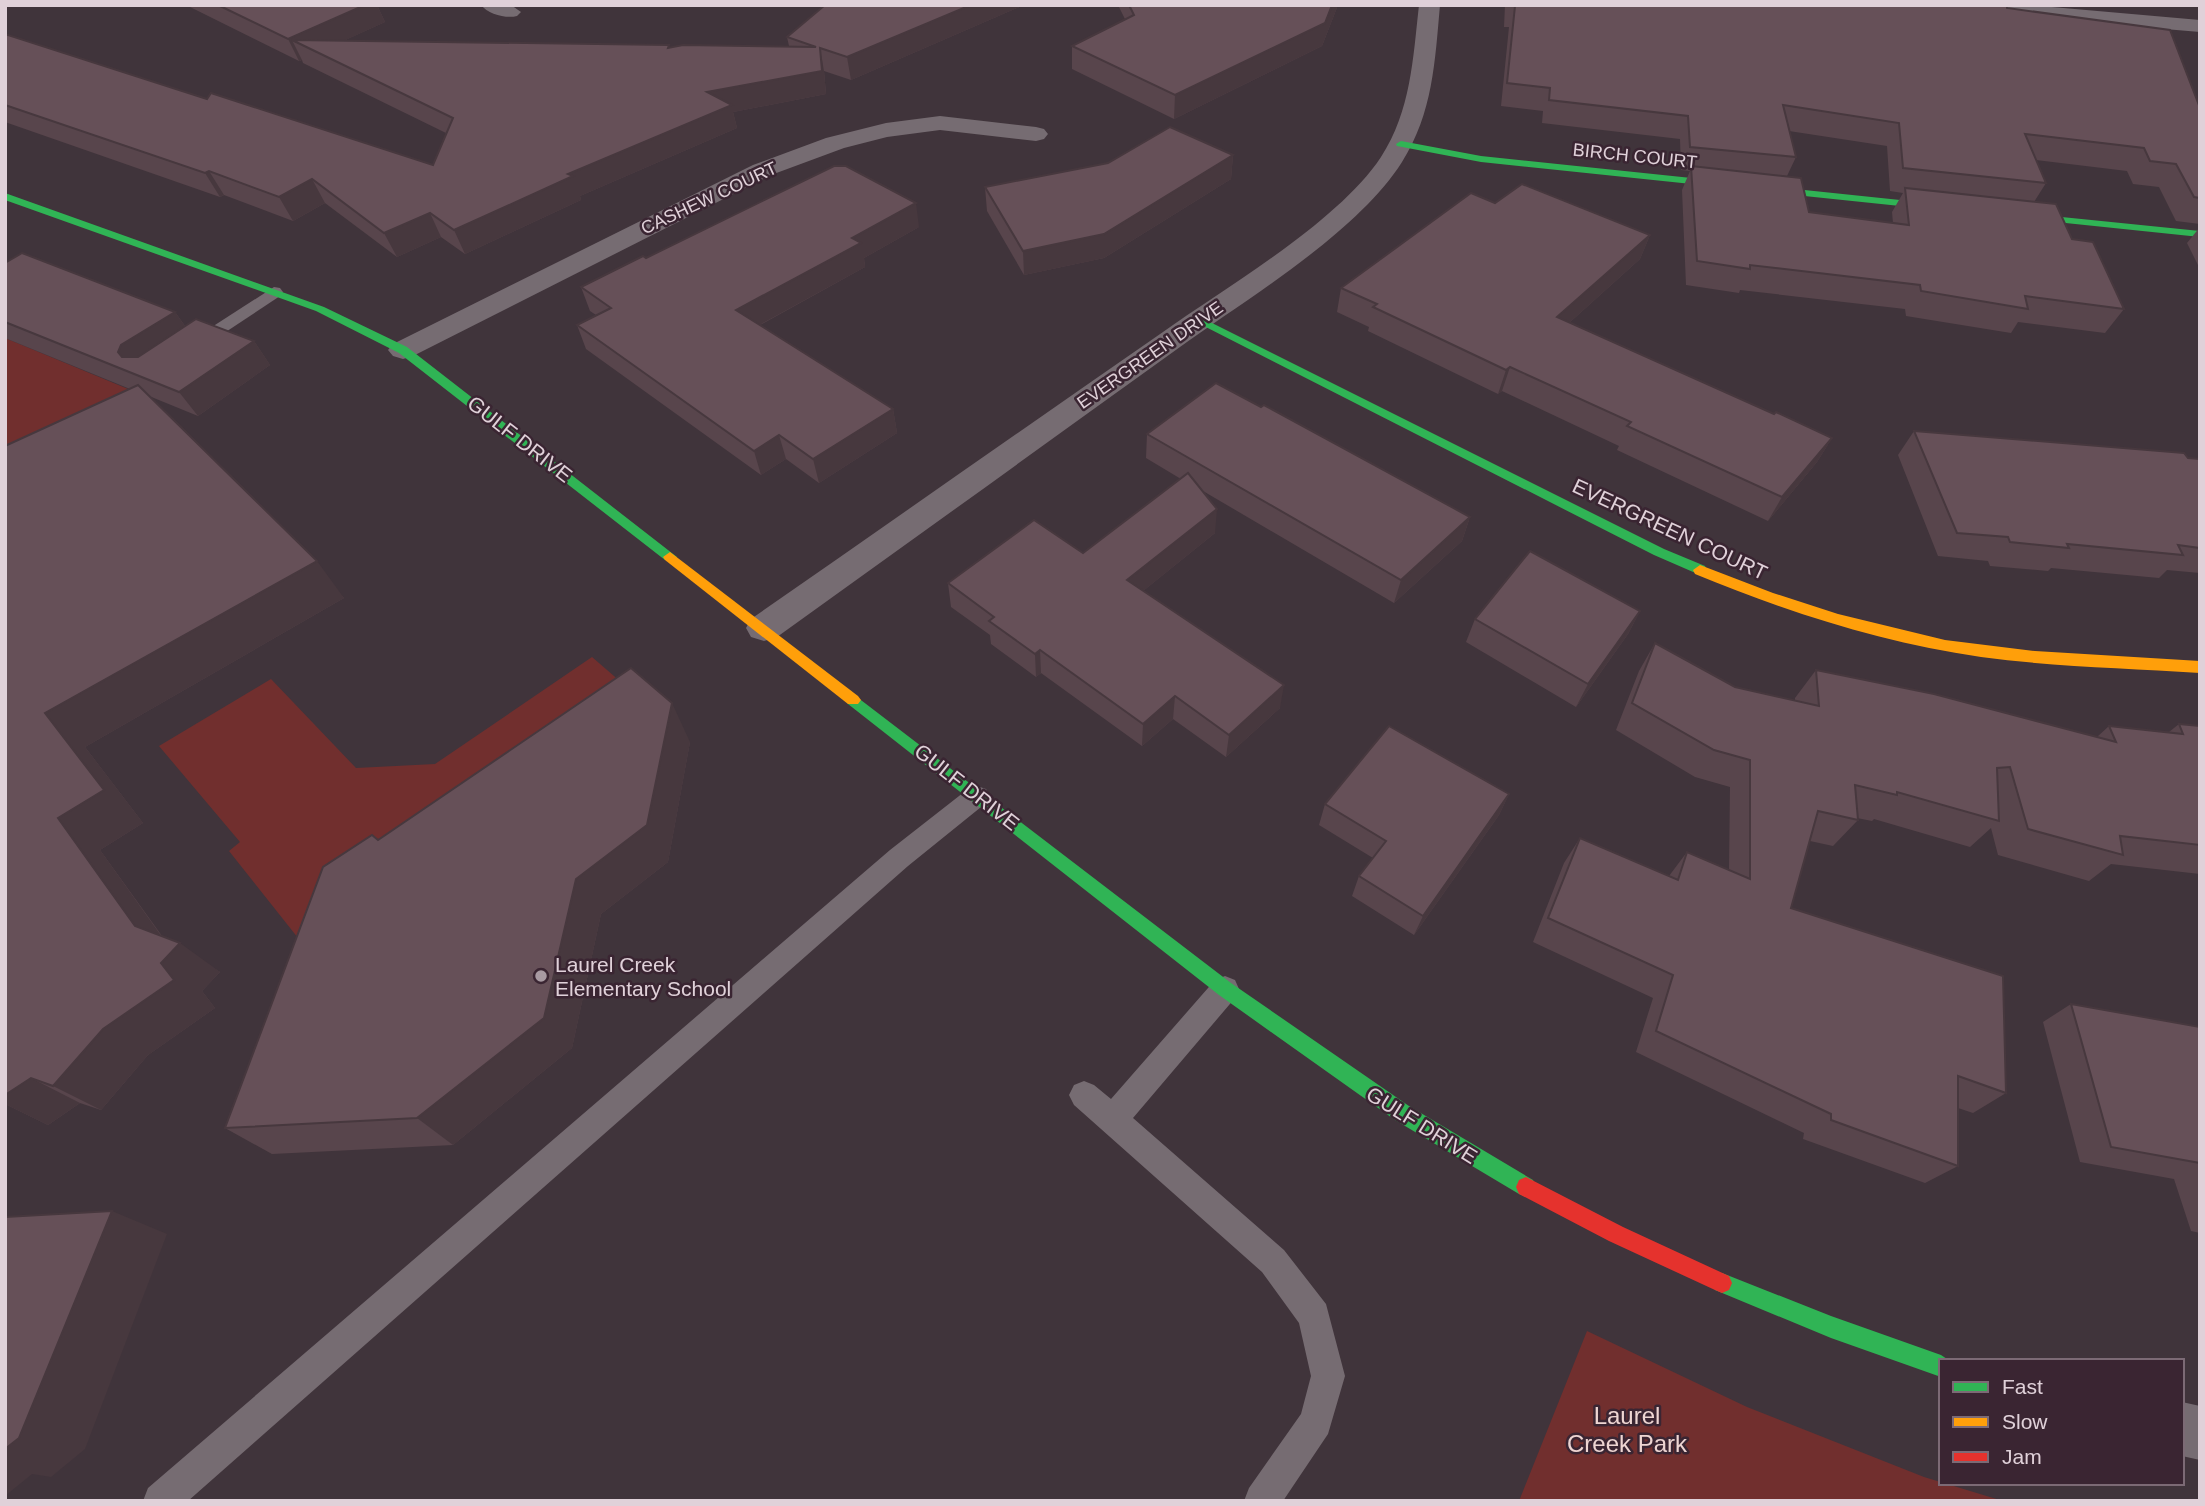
<svg xmlns="http://www.w3.org/2000/svg" width="2205" height="1506" viewBox="0 0 2205 1506" font-family="Helvetica,sans-serif">
	<rect width="100%" height="100%" fill="#40343b"/>
	<g fill="#712f2e">
		<path d="M5,338L145,396L5,500Z"/>
		<path d="M592,657L651,708L302,943L229,851L240,842L159,746L271,679L356,768L435,764Z"/>
		<path d="M1587,1331L1747,1407L1924,1477L2003,1501H1519Z"/>
	</g>
	<g fill="none" stroke-linecap="round" stroke-linejoin="round">
		<g fill="#766c72" fill-rule="evenodd">
			<path d="M274,287L280,288L283,292L280,296L200,349L193,351L184,345Z"/>
			<path d="M977,786L986,789L990,796L986,803L908,866L188,1501H143L148,1488L890,850L968,789Z"/>
			<path d="M1225,976L1235,980L1239,989L1235,998L1133,1118L1284,1250L1326,1304L1345,1376L1328,1434L1283,1501H1244L1249,1488L1301,1414L1311,1376L1299,1323L1262,1272L1074,1105L1069,1095L1074,1085L1084,1081L1094,1085L1111,1099L1215,980Z"/>
		</g>
		<g fill="#766c72" fill-rule="evenodd">
			<path d="M481,5H511L521,12L517,16C506,19 488,14 481,5Z"/>
			<path d="M1419,5H1440C1435,61 1433,113 1402,162C1357,233 1248,298 1180,347C1045,444 911,541 777,637L764,641L751,637L746,628L751,619C889,523 1026,427 1163,332C1228,286 1338,222 1381,157C1411,111 1413,58 1419,5Z"/>
			<path d="M1942,5H2030L2200,20V32L1952,11L1945,9Z"/>
			<path d="M940,116L1036,127L1044,129L1048,134L1044,139L1036,141L940,130L887,137L844,148L771,175L413,356L403,359L393,356L388,350L393,344L753,165L826,138L886,123Z"/>
			<path d="M2182,1402L2200,1406V1460L2182,1456Z"/>
		</g>
		<g fill="#30b455" fill-rule="evenodd">
			<path d="M1401,141L1481,156L1948,205L1953,208L1948,211L1481,162L1397,146L1396,144Z"/>
			<path d="M5,193L324,307L407,347L677,557L675,560H665L399,353L316,311L5,200Z"/>
			<path d="M2012,212L2200,231V237L2008,217L2007,215Z"/>
			<path d="M1200,317L1664,549L1705,566L1707,570L1700,575L1654,555L1196,322L1194,320Z"/>
			<path d="M853,694L1231,983L1409,1106L1533,1180L1536,1187L1533,1194L1526,1197L1519,1194L1395,1120L1219,995L848,704L845,700Z"/>
			<path d="M1722,1273L1831,1316L1941,1355L1950,1361H1941V1377L1831,1338L1715,1290L1712,1283L1715,1276Z"/>
		</g>
		<g fill="#ff9f0a" fill-rule="evenodd">
			<path d="M670,552L858,696L861,700L858,704H848L665,560L663,557Z"/>
			<path d="M1700,565L1773,593L1838,614L1945,640L2035,651L2200,661V673C2127,668 2054,667 1981,657C1882,643 1787,612 1695,574L1693,570Z"/>
		</g>
		<path fill="#e5322d" fill-rule="evenodd" d="M1526,1177L1623,1227L1729,1276L1732,1283L1729,1290L1722,1293L1715,1290L1609,1241L1519,1194L1516,1187L1519,1180Z"/>
	</g>
	<g fill="#58454c" fill-rule="evenodd">
		<path d="M186,5H377L385,22L343,41L670,47L789,46L787,37L1024,5L851,80L824,71L826,94L733,112L737,128L580,196L581,200L465,254L441,237L397,257L325,203L293,221L224,195L220,197L5,122V34L207,99L433,165L446,133L303,63L302,60L299,61Z"/>
		<path d="M1118,5H1338L1322,46L1174,119L1072,69V46L1125,19Z"/>
		<path d="M1505,5H2007V8L2200,108V224L2176,221L2159,187L2133,184L2127,171L2036,160L2046,183L2034,202L2072,239L2124,309L2105,333L2018,322L2011,333L1906,316L1905,309L1740,290L1739,293L1686,285L1682,190L1690,171L1681,170L1680,139L1542,123L1543,111L1501,106L1509,27H1504ZM1789,131L1887,146L1890,191L1903,193L1892,212L1893,223L1809,212L1787,176L1796,157Z"/>
		<path d="M1233,155L1231,179L1104,258L1024,275L987,211L985,187Z"/>
		<path d="M1495,203L1650,235L1640,259L1569,323L1774,414L1832,438L1817,462L1768,521L1617,450L1619,446L1502,391L1498,394L1368,331L1369,327L1337,312L1341,288Z"/>
		<path d="M919,227L864,258L865,267L760,325L893,409L897,433L819,483L786,459L761,475L586,349L577,325L596,315L590,311L581,287Z"/>
		<path d="M2200,227V269L2187,243Z"/>
		<path d="M5,263L175,312L185,326L254,341L270,365L198,416L149,396L344,598L85,747L143,823L100,850L162,936L220,972L202,991L215,1008L148,1055L101,1110L80,1103L48,1125L5,1104L130,389L5,338Z"/>
		<path d="M1261,407L1470,517L1462,541L1394,603L1203,491L1215,533L1143,591L1280,708L1226,757L1173,719L1142,746L1041,673L1036,677L991,644L990,635L951,607L948,583L1083,553L1181,479L1146,458L1147,434Z"/>
		<path d="M1914,431L2200,459V573L2167,570L2159,578L2051,568L2048,571L1990,566L1988,561L1938,556L1898,455Z"/>
		<path d="M1640,611L1628,634L1576,707L1466,642L1475,619Z"/>
		<path d="M1655,643L1735,687L1795,701V698L1816,670L2097,737L2109,726L2169,732L2179,724L2200,726V874L2111,864L2089,881L1998,855L1991,828L1970,847L1874,819L1872,821L1857,818L1858,820L1833,846L1810,841L1791,908L2006,1093L1973,1113L1958,1108V1166L1925,1183L1803,1139L1804,1133L1636,1052L1653,998L1533,942L1564,863L1580,838L1669,876L1687,852L1729,870L1730,787L1695,777L1616,730L1639,671Z"/>
		<path d="M690,742L668,862L601,914L572,1048L453,1145L272,1154L225,1128L378,840Z"/>
		<path d="M1509,794L1499,815L1414,935L1352,896L1359,876L1373,858L1319,825L1325,804Z"/>
		<path d="M2071,1004L2200,1027V1233L2191,1231L2174,1179L2080,1162L2043,1022Z"/>
	</g>
	<g fill="#47383e">
		<path d="M365,5H377L385,22L317,53L292,40L302,60L299,61L288,39Z"/>
		<path d="M971,5H1024L851,80L847,57Z"/>
		<path d="M1332,5H1338L1322,46L1174,119L1175,95Z"/>
		<path d="M820,48L824,71L826,94L733,112L737,128L580,196L581,200L465,254L454,230L568,174L707,92Z"/>
		<path d="M1233,155L1231,179L1104,258L1024,275L1023,251Z"/>
		<path d="M209,171L224,195L220,197L205,173Z"/>
		<path d="M312,179L325,203L293,221L279,197Z"/>
		<path d="M916,203L919,227L864,258L865,267L743,334L736,310L852,238Z"/>
		<path d="M430,213L441,237L397,257L384,233Z"/>
		<path d="M1650,235L1640,259L1549,341L1557,317Z"/>
		<path d="M175,312L192,336L137,375L118,352L121,345Z"/>
		<path d="M254,341L270,365L198,416L179,392Z"/>
		<path d="M1510,367L1502,391L1498,394L1506,370Z"/>
		<path d="M893,409L897,433L819,483L813,459Z"/>
		<path d="M779,435L786,459L761,475L754,451Z"/>
		<path d="M1832,438L1817,462L1768,521L1782,497Z"/>
		<path d="M1217,509L1215,533L1127,604V580Z"/>
		<path d="M1470,517L1462,541L1394,603L1401,580Z"/>
		<path d="M317,561L344,598L85,747L143,823L100,850L172,951L180,943L220,972L202,991L215,1008L148,1055L101,1110L53,1086L135,926L58,818L45,713Z"/>
		<path d="M1640,611L1628,634L1576,707L1588,684Z"/>
		<path d="M1040,650L1041,673L1036,677L1035,654Z"/>
		<path d="M1284,685L1280,708L1226,757L1229,735Z"/>
		<path d="M1175,696L1173,719L1142,746L1143,724Z"/>
		<path d="M672,703L690,742L668,862L601,914L572,1048L453,1145L417,1118Z"/>
		<path d="M1509,794L1499,815L1414,935L1423,916Z"/>
		<path d="M31,1078L80,1103L48,1125L5,1104V1095Z"/>
		<path d="M112,1211L167,1234L85,1449L51,1477L32,1474L5,1496V1449Z"/>
	</g>
	<g fill="#665058" stroke="#47383e" stroke-width="2">
		<path d="M218,5H365L288,39Z"/>
		<path d="M825,5H971L847,57L820,48L822,71L707,92L732,105L568,174L573,176L454,230L430,213L384,233L312,179L279,197L209,171L205,173L5,105V34L207,99L211,93L433,165L453,118L292,40L669,45L668,48L683,45L816,47L787,37Z"/>
		<path d="M1129,5H1332L1325,23L1175,95L1072,46L1134,15Z"/>
		<path d="M1512,5H2007V8L2170,30L2200,108V198L2194,197L2176,164L2150,161L2144,148L2025,134L2046,183L1903,168L1899,123L1783,105L1796,157L1690,147L1688,116L1549,100L1550,88L1507,83L1515,6Z"/>
		<path d="M1170,127L1233,155L1104,234L1023,251L985,187L1108,163Z"/>
		<path d="M834,166H846L916,203L852,238L861,243L736,310L893,409L813,459L779,435L754,451L577,325L611,308L581,287L643,256L646,258Z"/>
		<path d="M1691,166L1801,178L1809,212L1909,225L1905,188L2056,204L2072,239L2093,242L2124,309L2025,296L2028,309L1921,291L1920,285L1750,265V269L1697,261Z"/>
		<path d="M1522,184L1650,235L1557,317L1774,414L1776,412L1832,438L1782,497L1627,426L1631,422L1510,367L1506,370L1373,307L1377,304L1341,288L1471,193L1495,203Z"/>
		<path d="M22,253L175,312L121,345L118,352L122,357H138L196,319L254,341L179,392L5,322V263Z"/>
		<path d="M1216,383L1261,407L1264,405L1470,517L1401,580L1147,434Z"/>
		<path d="M138,385L317,561L45,713L104,790L58,818L135,926L180,943L161,963L174,980L103,1029L53,1086L31,1078L5,1095V446Z"/>
		<path d="M1914,431L2184,453L2188,458L2200,459V548L2178,545L2183,555L2067,544L2069,548L2010,542L2008,537L1957,533Z"/>
		<path d="M1188,473L1217,509L1127,580L1284,685L1229,735L1175,696L1143,724L1040,650L1035,654L989,621L994,617L948,583L1034,520L1083,553Z"/>
		<path d="M1530,551L1640,611L1588,684L1475,619Z"/>
		<path d="M1655,643L1735,687L1819,706L1816,670L1934,694L2116,742L2109,726L2183,734L2179,724L2200,726V845L2120,836L2123,855L2028,829L2010,767L1997,768L1999,821L1897,792V795L1855,785L1858,820L1818,811L1791,908L2003,976L2006,1093L1958,1076V1166L1831,1120V1114L1656,1031L1673,975L1548,918L1580,838L1678,880L1687,852L1750,879V760L1714,750L1632,703Z"/>
		<path d="M631,668L672,703L647,825L576,879L544,1018L417,1118L225,1128L323,867L372,835L378,840Z"/>
		<path d="M1389,726L1509,794L1423,916L1359,876L1386,841L1325,804Z"/>
		<path d="M2071,1004L2200,1027V1163L2111,1147Z"/>
		<path d="M112,1211L19,1438L5,1449V1217Z"/>
	</g>
	<circle fill="#a89aa2" stroke="#3a2532" stroke-width="2.5" cx="541" cy="976" r="7"/>
	<g text-anchor="middle" dominant-baseline="central" stroke-width="5" stroke-linejoin="round" paint-order="stroke">
		<g font-size="18" fill="#e0d1d9" stroke="#3a2532">
			<text transform="translate(1635 156) rotate(6)">BIRCH COURT</text>
			<text transform="translate(709 198) rotate(-25)">CASHEW COURT</text>
			<text transform="translate(1150 355) rotate(-35)">EVERGREEN DRIVE</text>
		</g>
		<g font-size="21" fill="#e0d1d9" stroke="#3a2532">
			<text transform="translate(520 439) rotate(38)">GULF DRIVE</text>
			<text transform="translate(1670 529) rotate(25)">EVERGREEN COURT</text>
			<text transform="translate(967 787) rotate(38)">GULF DRIVE</text>
			<text transform="translate(1422 1125) rotate(32)">GULF DRIVE</text>
		</g>
		<g font-size="21" fill="#e0d1d9" stroke="#3a2532" text-anchor="start">
			<text x="555" y="964">Laurel Creek<tspan x="555" dy="24">Elementary School</tspan></text>
		</g>
		<g font-size="24" fill="#eed5d2" stroke="#3a2532">
			<text x="1627" y="1415">Laurel<tspan x="1627" dy="28">Creek Park</tspan></text>
		</g>
	</g>
	<rect width="2205" height="1506" fill="none" stroke="#e0d1d9" stroke-width="14"/>
	<rect x="1939" y="1359" width="245" height="126" fill="#3a2532" stroke="#7c6a75" stroke-width="2"/>
	<rect x="1953" y="1382" width="35" height="10" fill="#30b455" stroke="#7c6a75" stroke-width="2"/>
	<text x="2002" y="1394" font-size="21" fill="#e0d1d9">Fast</text>
	<rect x="1953" y="1417" width="35" height="10" fill="#ff9f0a" stroke="#7c6a75" stroke-width="2"/>
	<text x="2002" y="1429" font-size="21" fill="#e0d1d9">Slow</text>
	<rect x="1953" y="1452" width="35" height="10" fill="#e5322d" stroke="#7c6a75" stroke-width="2"/>
	<text x="2002" y="1464" font-size="21" fill="#e0d1d9">Jam</text>
</svg>
